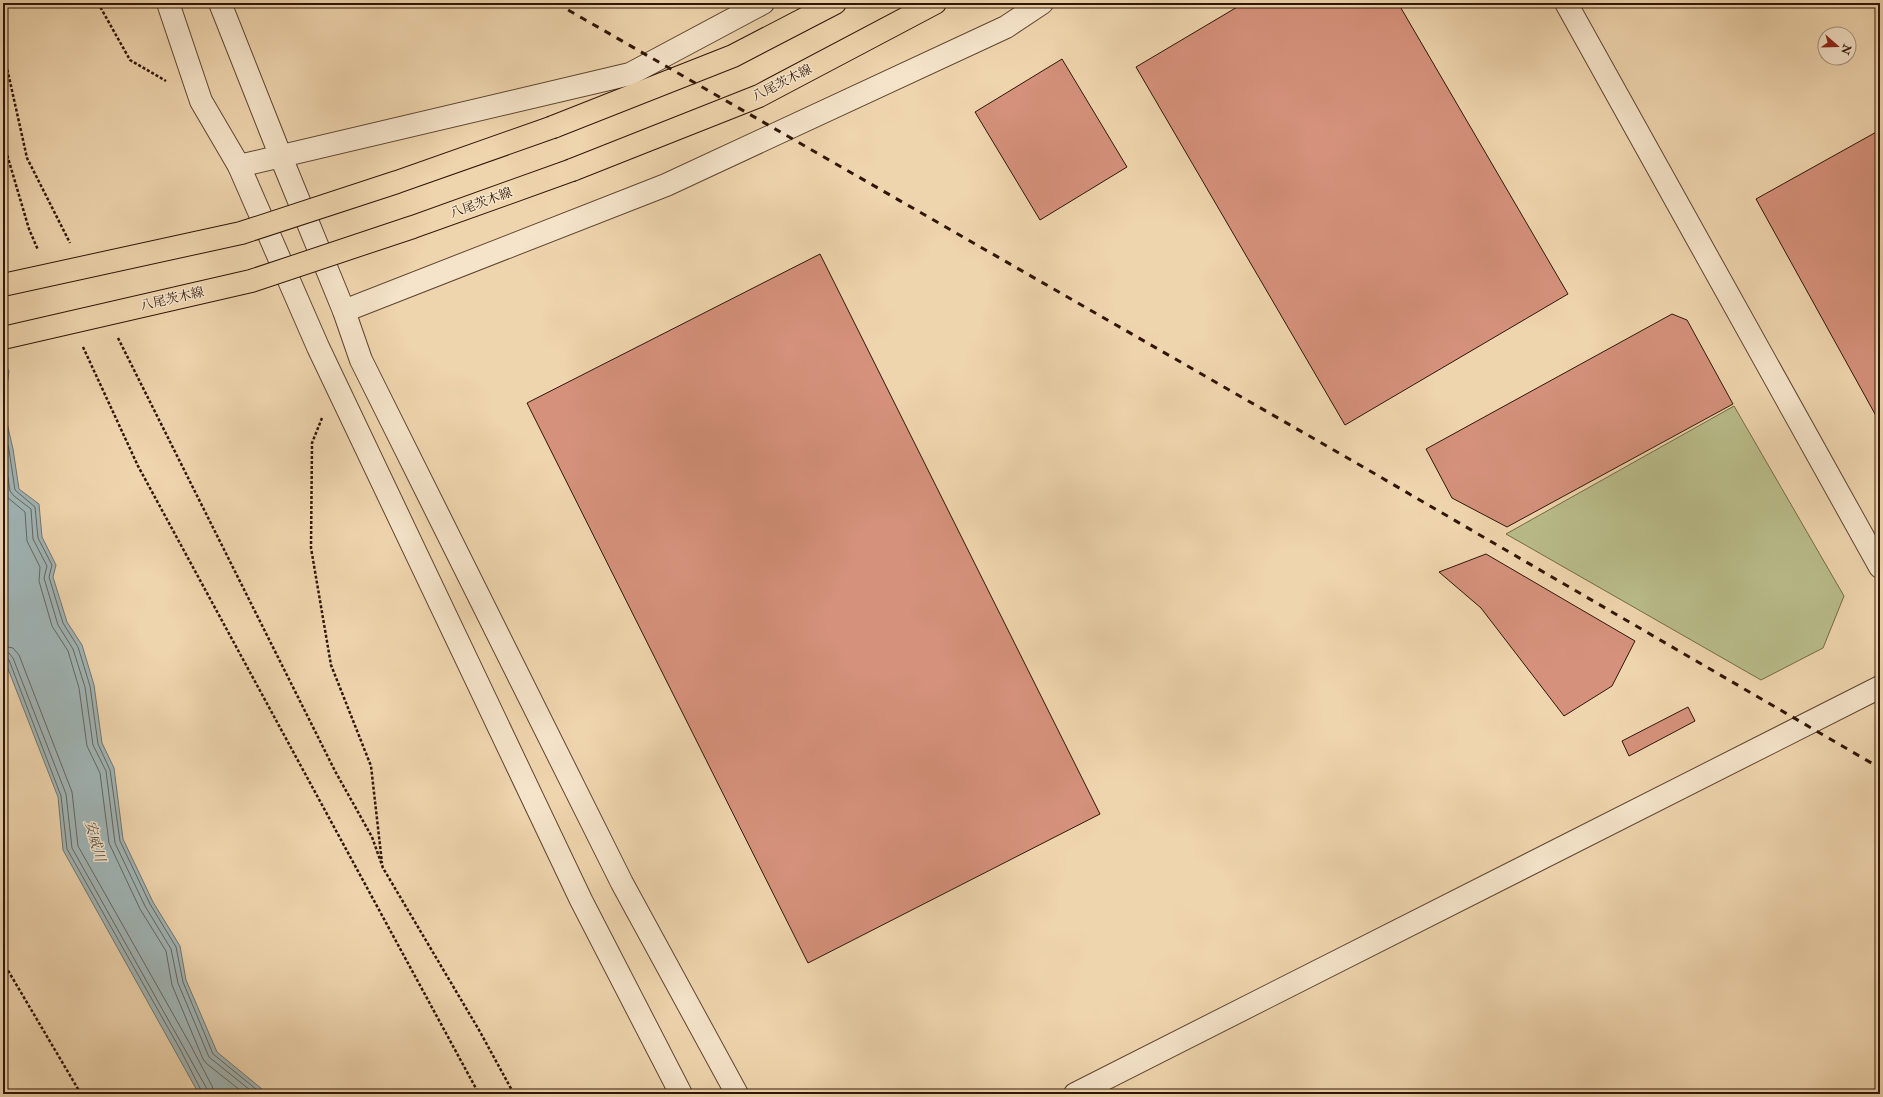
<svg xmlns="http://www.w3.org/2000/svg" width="1883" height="1097" viewBox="0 0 1883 1097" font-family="'IM FELL Double Pica','Noto Serif JP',serif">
	<rect width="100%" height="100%" fill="#efd5ae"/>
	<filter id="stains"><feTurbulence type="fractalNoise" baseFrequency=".005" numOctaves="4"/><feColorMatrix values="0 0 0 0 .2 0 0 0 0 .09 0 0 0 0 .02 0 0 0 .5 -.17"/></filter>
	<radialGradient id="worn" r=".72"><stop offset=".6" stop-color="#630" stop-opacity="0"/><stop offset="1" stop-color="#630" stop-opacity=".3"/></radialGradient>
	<path fill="#b9bd8a" stroke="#746a48" d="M1734,406L1844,596L1823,648L1761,680L1506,534Z"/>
	<path fill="#a0b5b6" stroke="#737570" d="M3,360L9,371L4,410L13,449L19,489L39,504L42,537L56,565L53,577L67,622L82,645L94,685L102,743L114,768L123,839L153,902L180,946L186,980L217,1052L268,1094H199L63,850L58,797L3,656Z"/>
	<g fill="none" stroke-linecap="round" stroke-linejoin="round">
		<g stroke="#68665e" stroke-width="1">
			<path d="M3,424L9,450L15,490L35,507L38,538L52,565L49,577L63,623L78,647L90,686L98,744L110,770L120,841L150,904L176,947L183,982L213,1054L262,1094"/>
			<path d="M3,445L10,491L14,496L31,509L33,539L47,566L44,578L58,625L73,649L85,687L93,745L106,771L115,843L145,906L171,949L178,983L209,1057L255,1094"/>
			<path d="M3,482L7,497L25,512L27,541L40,567L39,581L52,626L68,651L79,688L87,746L100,773L109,843L140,909L166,951L172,985L203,1059L207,1064L245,1094"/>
			<path d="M3,646L13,648L19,655L72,792L78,846L190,1044L212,1086L214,1094"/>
			<path d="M3,652L9,653L13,658L66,794L72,848L207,1089L208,1094"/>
			<path d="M3,657L9,660L61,796L67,849L180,1049L203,1094"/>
		</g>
	</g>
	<g fill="#d5917b" stroke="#2f1607">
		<path d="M1244,3H1398L1568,294L1345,425L1136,67Z"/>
		<path d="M1062,59L1127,167L1040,220L975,112Z"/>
		<path d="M1880,130V423L1756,199Z"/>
		<path d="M820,254L1100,814L808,963L527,403Z"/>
		<path d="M1672,314L1687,320L1733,404L1507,527L1452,498L1426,449Z"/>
		<path d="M1486,554L1635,641L1612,686L1564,716L1481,608L1439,572Z"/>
		<path d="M1688,707L1695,721L1629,756L1622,741Z"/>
	</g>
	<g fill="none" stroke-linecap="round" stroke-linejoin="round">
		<g stroke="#5f4631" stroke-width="24">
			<g id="minor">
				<path d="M168,3L201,101L239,166L318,347L581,900L681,1094"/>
				<path d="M220,3L281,157L344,311L361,360L622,883L737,1094"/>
				<path d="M239,166L630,74L763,3"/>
				<path d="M344,311L666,185L1006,27L1042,3"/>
			</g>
		</g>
		<g stroke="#5f4631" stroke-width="24">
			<g id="tertiary">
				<path d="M1566,3L1880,567"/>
				<path d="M1075,1094L1880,687"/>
			</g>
		</g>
		<g stroke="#2f1607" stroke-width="24">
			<g id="primary">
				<path d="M553,127L733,56L835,3"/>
				<path d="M572,170L759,96L935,3"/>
			</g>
		</g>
		<g stroke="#2f1607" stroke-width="2.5" stroke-dasharray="3 2" stroke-linecap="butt">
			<path d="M98,3L130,60L166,81"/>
			<path d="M3,50L27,158L70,243"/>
			<path d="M3,141L29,229L38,250"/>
			<path d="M118,338L335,771L372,837L383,868L479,1030L514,1094"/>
			<path d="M83,347L138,466L479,1094"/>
			<path d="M322,418L312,443L311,548L331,665L371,766L382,863"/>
			<path d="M3,962L81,1094"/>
		</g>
		<use href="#minor" stroke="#f5e4ca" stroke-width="22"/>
		<use href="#tertiary" stroke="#f5e4ca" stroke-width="22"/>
		<use href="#primary" stroke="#efd5ae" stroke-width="22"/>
		<path stroke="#2f1607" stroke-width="3" stroke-dasharray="7 7" stroke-linecap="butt" d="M556,3L1358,464L1880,768"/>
		<g stroke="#2f1607" stroke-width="24" stroke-linecap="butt">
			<g id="primary-bridge">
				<path d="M3,285L241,233L397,182L553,127"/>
				<path d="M3,338L251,281L413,227L572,170"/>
			</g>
		</g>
		<use href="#primary-bridge" stroke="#efd5ae" stroke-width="22"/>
	</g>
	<g text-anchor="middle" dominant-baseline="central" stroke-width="3" stroke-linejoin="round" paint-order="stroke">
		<g font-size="13" fill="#2f1607" stroke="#f5e4ca">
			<text transform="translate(782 83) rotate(-27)">八尾茨木線</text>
			<text transform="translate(481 203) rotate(-20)">八尾茨木線</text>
			<text transform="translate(172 299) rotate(-13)">八尾茨木線</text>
		</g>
		<g font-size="14" font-style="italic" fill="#574e44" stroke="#f5e4ca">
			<text transform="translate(95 841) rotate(74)">安威川</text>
		</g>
	</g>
	<rect width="1883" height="1097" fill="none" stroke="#efd5ae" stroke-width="16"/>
	<rect x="4" y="4" width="1875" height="1089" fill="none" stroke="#2f1607" stroke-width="2"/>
	<rect x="8" y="8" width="1867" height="1081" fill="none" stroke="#2f1607"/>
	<g transform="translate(1837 46) rotate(110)"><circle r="19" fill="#f5e4ca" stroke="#a6927c"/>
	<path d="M0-3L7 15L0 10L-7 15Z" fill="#8f2418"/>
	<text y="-6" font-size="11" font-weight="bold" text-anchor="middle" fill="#2f1607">N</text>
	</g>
	<rect width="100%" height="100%" filter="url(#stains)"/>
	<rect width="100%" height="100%" fill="url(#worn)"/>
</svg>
